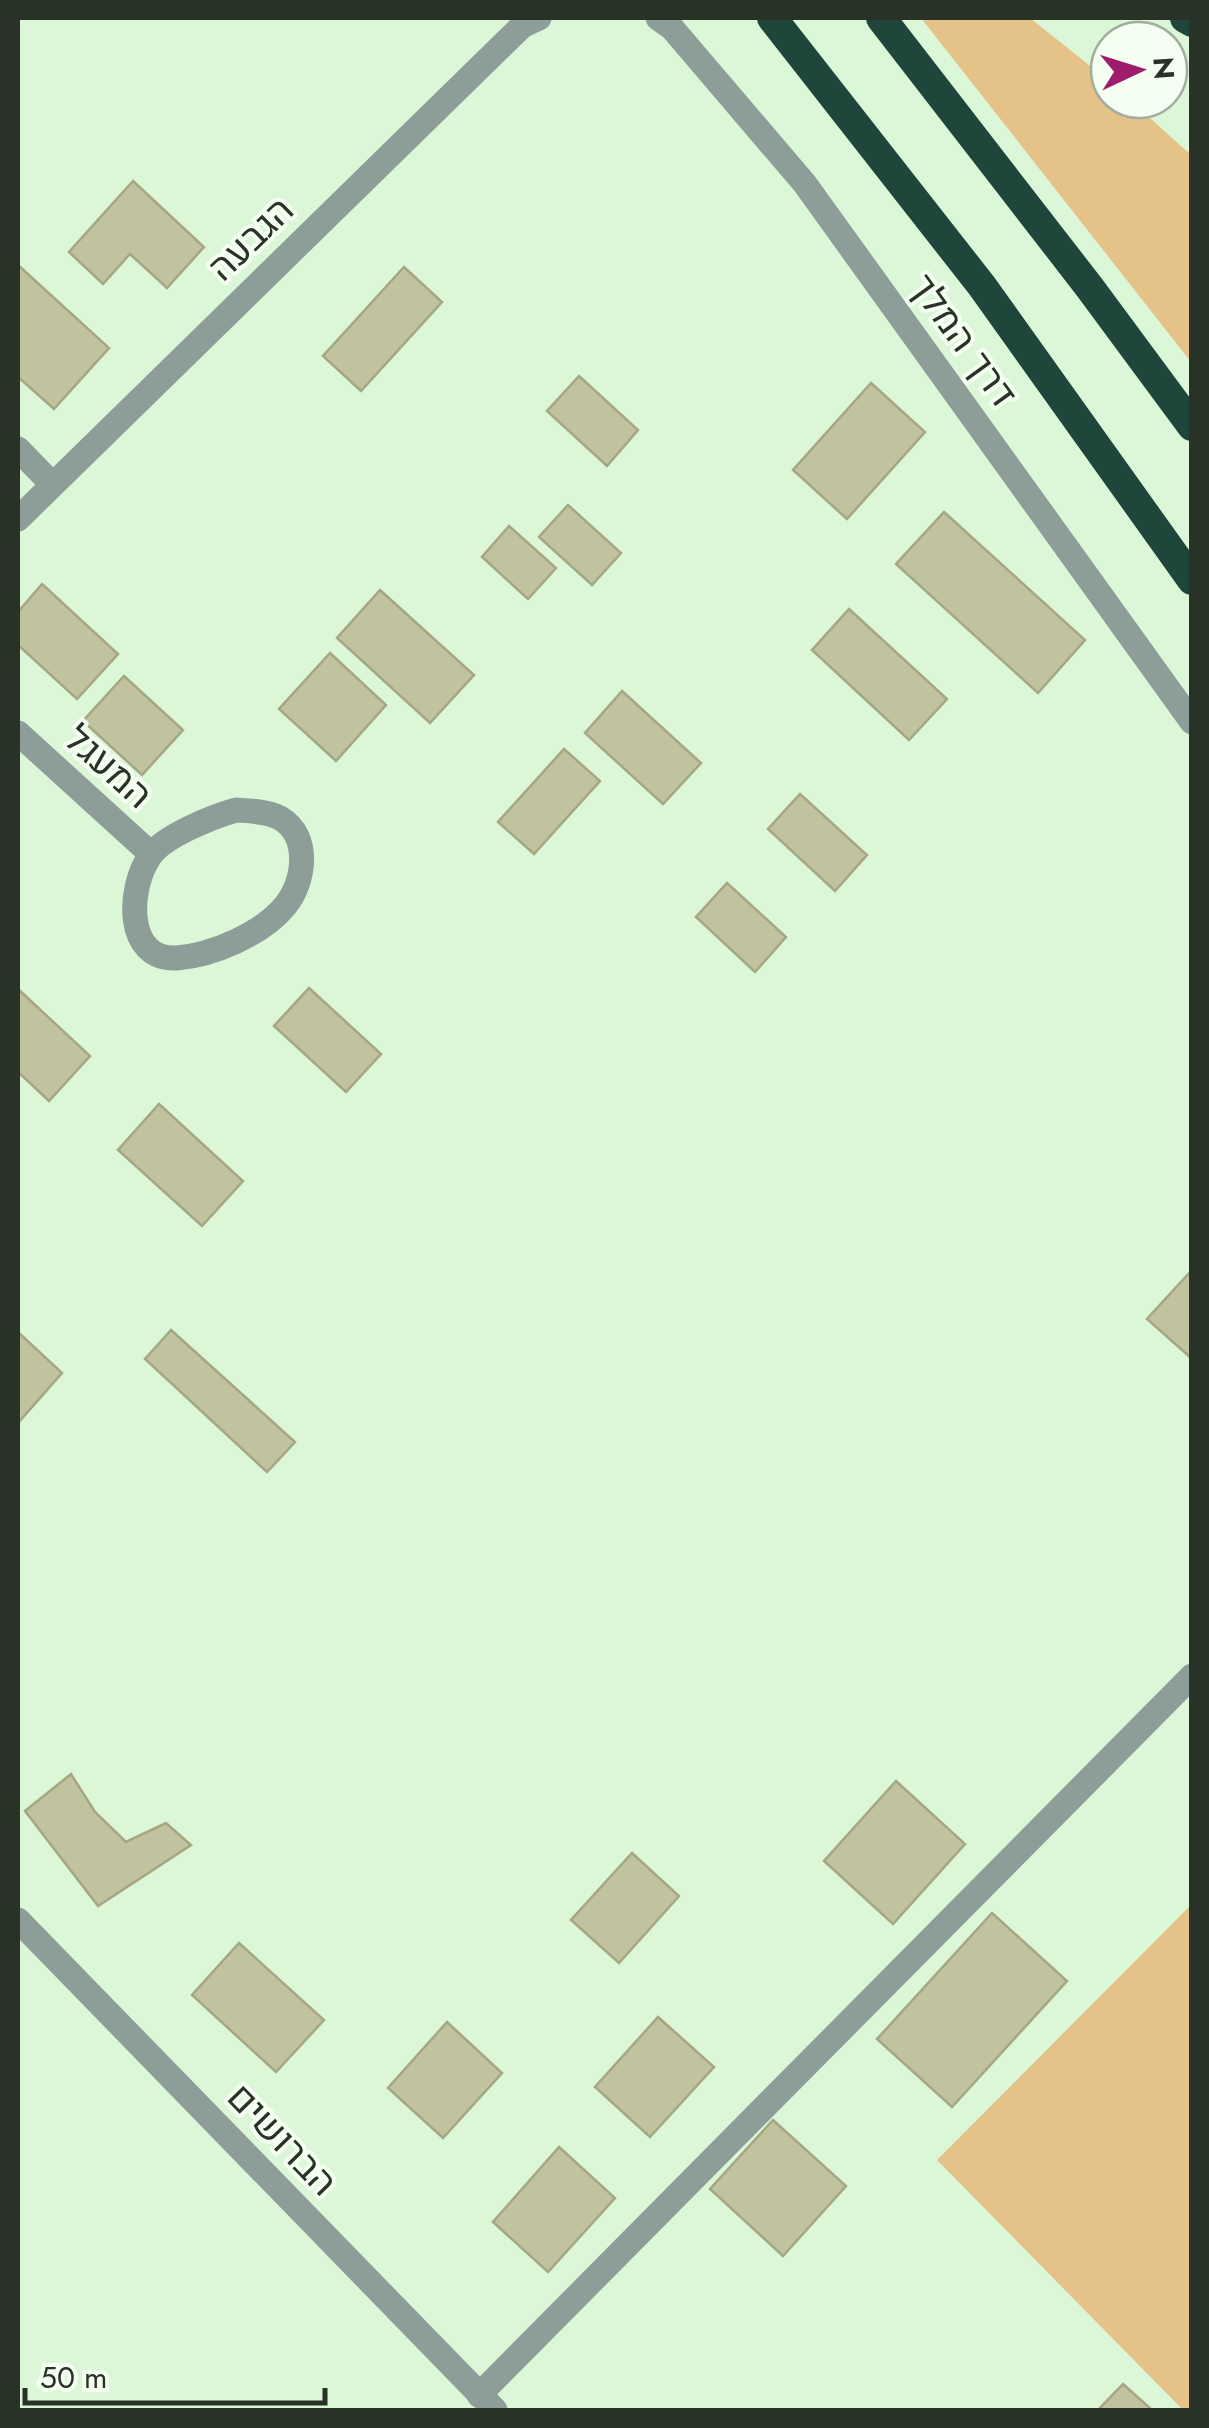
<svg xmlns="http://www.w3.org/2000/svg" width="1209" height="2428" viewBox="0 0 1209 2428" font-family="Jost,Heebo,sans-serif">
	<rect width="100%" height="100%" fill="#dcf7d8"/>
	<g fill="#e5c287">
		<path d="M921,18H1030L1109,81V100H1130L1191,155V362Z"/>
		<path d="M1191,1905L1192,2410H1183L937,2160Z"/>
	</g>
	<g fill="#c1c39f" stroke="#a5a784" stroke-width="2.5">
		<path d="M133,181L204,247L167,288L130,254L103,284L69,252Z"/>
		<path d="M18,265L109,348L54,409L18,377Z"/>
		<path d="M404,267L442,302L361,391L323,356Z"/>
		<path d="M579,376L638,430L607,466L547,411Z"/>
		<path d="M871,383L925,432L847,519L793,470Z"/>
		<path d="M568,505L621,553L592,585L539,537Z"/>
		<path d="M944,512L1085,640L1038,693L896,564Z"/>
		<path d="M509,526L556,568L528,599L482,557Z"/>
		<path d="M42,584L118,654L77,699L18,645V612Z"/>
		<path d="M380,590L474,675L430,723L337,638Z"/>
		<path d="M849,609L947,699L909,740L812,650Z"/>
		<path d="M330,653L386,705L336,761L279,709Z"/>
		<path d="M124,676L183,730L142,775L83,721Z"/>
		<path d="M622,691L701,763L663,804L585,733Z"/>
		<path d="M564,749L600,781L534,854L498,822Z"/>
		<path d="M800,794L867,855L835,891L768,829Z"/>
		<path d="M727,883L786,937L755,972L696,917Z"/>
		<path d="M309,988L381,1054L346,1092L274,1026Z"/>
		<path d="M18,989L90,1056L49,1101L18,1072Z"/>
		<path d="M159,1104L243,1181L202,1226L118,1150Z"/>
		<path d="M1192,1270V1358H1191L1147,1319Z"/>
		<path d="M171,1330L295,1442L267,1472L145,1359Z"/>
		<path d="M18,1332L62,1373L18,1423Z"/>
		<path d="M71,1774L95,1812L126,1842L166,1823L191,1845L98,1906L25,1811Z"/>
		<path d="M896,1781L965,1844L893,1924L824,1861Z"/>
		<path d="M632,1853L679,1896L619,1963L571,1920Z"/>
		<path d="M992,1913L1067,1981L952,2107L877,2039Z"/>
		<path d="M239,1943L324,2020L276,2072L192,1995Z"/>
		<path d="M658,2017L714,2067L650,2137L595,2087Z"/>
		<path d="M447,2022L502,2073L443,2138L388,2088Z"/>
		<path d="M773,2120L846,2186L783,2256L710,2189Z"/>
		<path d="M559,2147L615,2198L548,2272L493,2222Z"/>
		<path d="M1123,2384L1152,2410H1098Z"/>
	</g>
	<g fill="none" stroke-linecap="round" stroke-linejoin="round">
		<g stroke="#8d9e98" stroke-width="25">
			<path d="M658,18L672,28L805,184L1192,722"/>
			<path d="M18,449L51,483"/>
			<path d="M18,519L522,26L539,18"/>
			<path d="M18,733L151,854"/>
			<path d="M236,810C250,811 267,811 280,818C311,836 305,882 285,906C262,934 213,955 177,958C124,961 128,887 150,856C164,836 212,817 236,810Z"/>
			<path d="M18,1920L495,2410"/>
			<path d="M479,2395L1192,1676"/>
		</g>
		<g stroke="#1f463b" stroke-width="30">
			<path d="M772,18L982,286L1192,580"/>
			<path d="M881,18L1090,288L1192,426"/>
			<path d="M1185,18L1192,22"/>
		</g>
	</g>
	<g text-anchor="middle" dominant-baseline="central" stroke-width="8" stroke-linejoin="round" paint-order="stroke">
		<g font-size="38" fill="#283226" stroke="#f4fff2">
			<text transform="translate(250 238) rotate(-44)">הגבעה</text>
			<text transform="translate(964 340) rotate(54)">דרך המלך</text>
			<text transform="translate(109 766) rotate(42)">המעגל</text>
			<text transform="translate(283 2139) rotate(46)">הברושים</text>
		</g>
	</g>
	<rect width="1209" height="2428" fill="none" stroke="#283226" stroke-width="40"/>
	<g transform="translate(1139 70) rotate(86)"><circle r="48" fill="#f4fff2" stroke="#a2ada0" stroke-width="2.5"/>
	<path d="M0-8L18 38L0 25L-18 38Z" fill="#9f1c6d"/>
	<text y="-15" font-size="28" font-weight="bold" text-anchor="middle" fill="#283226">N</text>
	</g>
	<path d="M25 2388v15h300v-15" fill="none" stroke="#283226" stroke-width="5"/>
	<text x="40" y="2388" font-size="30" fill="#283226" stroke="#f4fff2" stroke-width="8" paint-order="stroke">50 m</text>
</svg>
